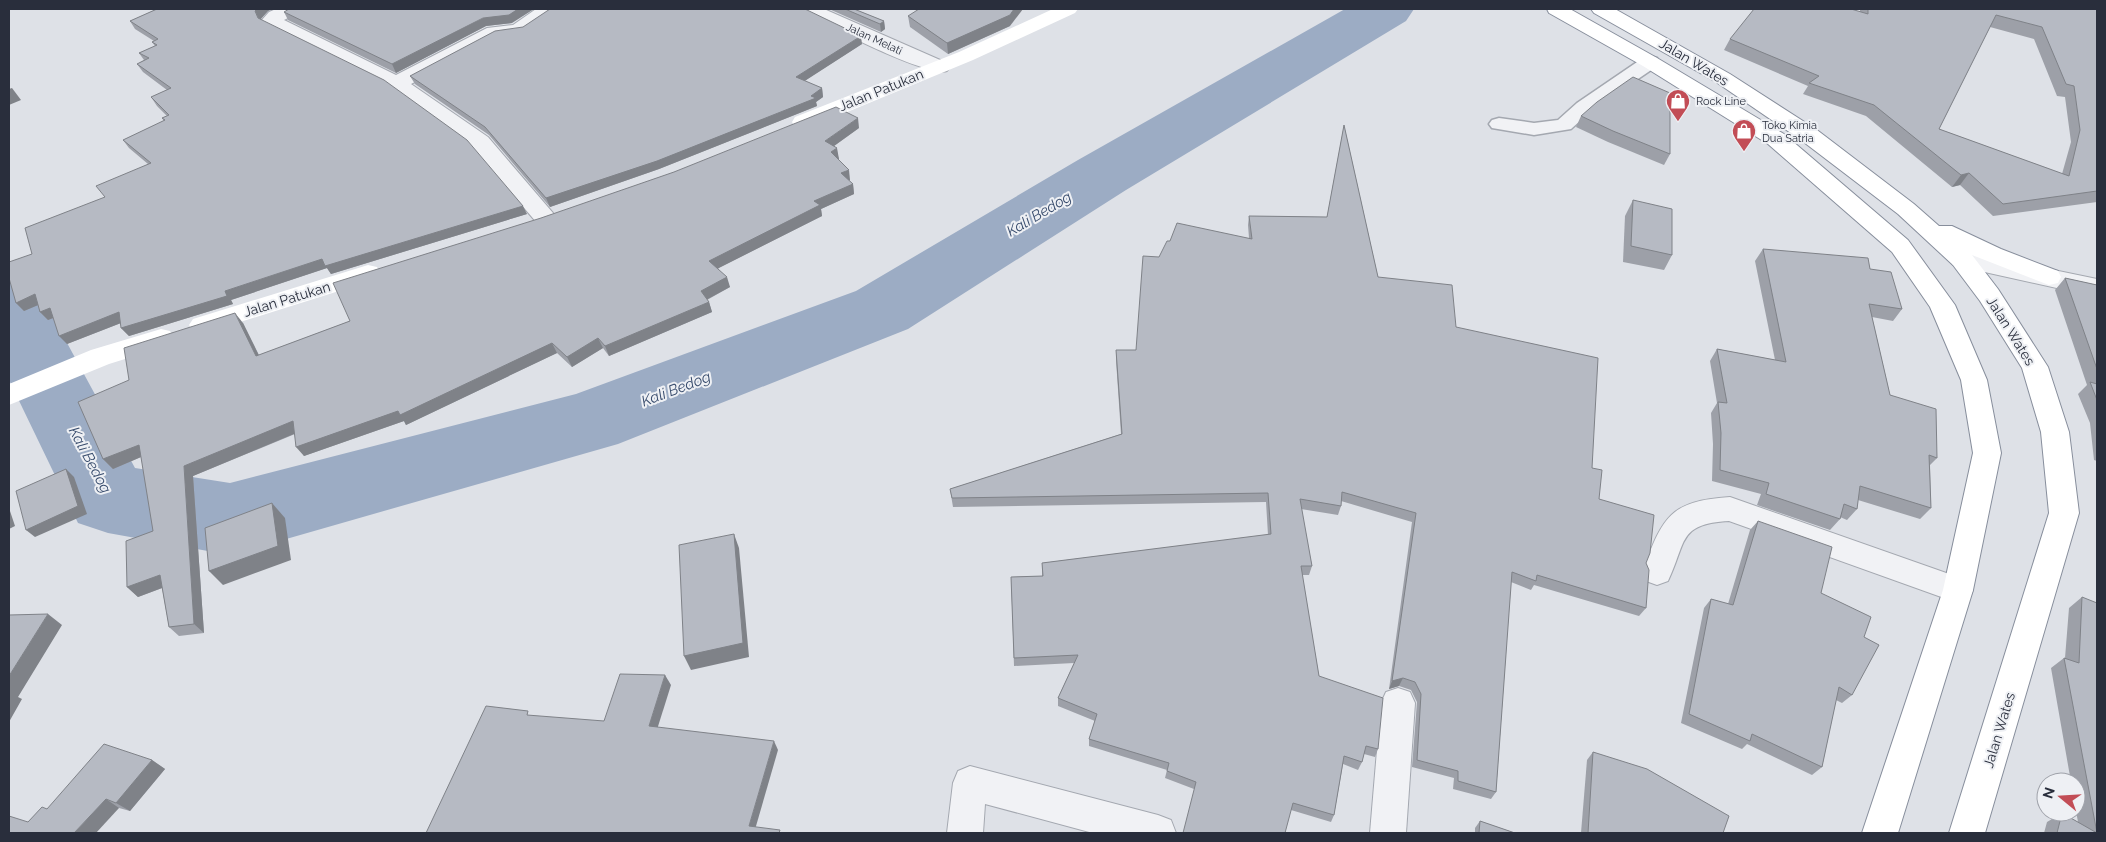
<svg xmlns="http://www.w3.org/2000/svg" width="2106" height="842" viewBox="0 0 2106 842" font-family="Raleway,sans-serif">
	<rect width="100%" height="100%" fill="#dee1e7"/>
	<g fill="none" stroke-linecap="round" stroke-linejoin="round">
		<path fill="#9cacc4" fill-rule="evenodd" d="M1345,9H1414L1406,21L1126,190L908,329L618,444L230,555L108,533L78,523L9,380V276L35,284L135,468L230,483L576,394L856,291L1078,160Z"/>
		<g stroke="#a4a8b0" stroke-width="3">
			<path id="service" d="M1650,56L1657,58L1659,62L1657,66L1591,111L1571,129L1534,135L1492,128L1489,124L1492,120L1499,118L1534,123L1558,120L1577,103L1643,58Z"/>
		</g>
		<g stroke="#a4a8b0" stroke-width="2">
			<g id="minor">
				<path d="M276,9H300L298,13L284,20L396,75L487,28L513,25L536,9H558L556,13L525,34L498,38L411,84L488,137L553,213L557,218L553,223L545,226L537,223L472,147L389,87L264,25L261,21L269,12Z"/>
				<path d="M799,9H824L947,63L950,67L947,71C925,77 828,25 802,13Z"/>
				<path d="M1730,497L1969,581L1973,590L1969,599L1958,603L1729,521C1677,524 1687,542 1668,581L1657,585L1646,581L1642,572C1663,518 1668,501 1730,497Z"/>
				<path d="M1398,688L1410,692L1415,703L1406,833H1370L1381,703L1386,692Z"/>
				<path d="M970,766L1158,815L1171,820L1176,833H1093L985,804L983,833H947L953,783L958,771Z"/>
			</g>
		</g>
		<g stroke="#a4a8b0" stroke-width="2">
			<path id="tertiary" d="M1962,251L2097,279V297L1953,265L1950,259L1953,253Z"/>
		</g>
		<g stroke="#878e9c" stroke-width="2">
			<g id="trunk">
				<path d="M1547,9H1570L1657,58L1784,134L1908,240L1955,305L1987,380L2001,453L1973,590L1898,833H1862L1943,590L1973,453L1961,380L1930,307L1892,252L1768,144L1643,66L1549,13Z"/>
				<path d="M1591,9H1615L1730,74L1817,130L1914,204L1939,226H1952L2001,249L2058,271L2061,277L2058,283L2049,285L1972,255L1998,289L2048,367L2069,432L2079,513L1985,833H1949L2049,513L2041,432L2022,368L1980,301L1953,265L1898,214L1801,140L1716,82L1594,13Z"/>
			</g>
		</g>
		<use href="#service" fill="#f1f2f5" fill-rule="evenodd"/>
		<use href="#minor" fill="#f1f2f5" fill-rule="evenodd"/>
		<use href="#tertiary" fill="#f1f2f5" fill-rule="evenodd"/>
		<g fill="#fff" fill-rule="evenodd">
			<path d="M1053,9H1078L1075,13L973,60L811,127L803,128L795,127L792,122L795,117L959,52Z"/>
			<path d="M368,265L377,267L380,273L377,279L202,334L193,331L189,325L193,319Z"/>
			<path d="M161,329L170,331L174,338L170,345L109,364L9,405V384L91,350Z"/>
		</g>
		<use href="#trunk" fill="#fff" fill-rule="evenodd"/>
	</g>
	<g fill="#9da0a8" fill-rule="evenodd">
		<path d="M157,9H272L268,11L260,19L527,214L331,274L327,268L231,300L233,304L129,336L121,328V323L67,344L54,318L48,320L40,312L38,305L24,311L16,303L32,254L105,197L148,164L129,148L123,140L164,121L162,118L167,116L157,106L151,97L167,90L143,72L137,64L144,60L139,53L155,46L152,42L154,41L135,29L130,21Z"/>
		<path d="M829,9H854L884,21L885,29L881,32Z"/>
		<path d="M1860,9H2097V202L1993,216L1960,185L1952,187L1866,116L1803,94L1808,86L1724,50L1730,39L1860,12ZM1990,27L2034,39L2057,96L2065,97L2071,142L2062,174L1939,129Z"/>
		<path d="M284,12L512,23L486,26L396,73L288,20Z"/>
		<path d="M908,16L1010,26L948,54L910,27Z"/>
		<path d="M523,27L862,44L804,81L822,88L823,97L816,102L817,106L659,169L550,207L489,135L415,84L410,76Z"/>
		<path d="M1581,116L1670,154L1664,165L1608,142L1576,127Z"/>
		<path d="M1344,125L1378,277L1456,327L1592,468L1599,499L1646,563V608L1639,616L1534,585L1531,590L1511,582L1496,792L1491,799L1453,789L1454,778L1412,767L1417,702L1411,690L1399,686L1389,689L1412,522L1341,501V506L1338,515L1301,509L1312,566L1309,575H1302L1319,676L1378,749L1375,757L1364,754L1362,762L1358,770L1343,764L1334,815L1331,822L1291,810L1194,789L1165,778L1167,770L1089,746V739L1095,721L1058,706V698L1074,663L1014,666L1011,577L1042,576V563L1268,535L1266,502L953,507L950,489L1121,434L1116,360V350H1136L1159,257L1170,241L1249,238L1248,225L1249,216L1327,217Z"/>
		<path d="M859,128L834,146L839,159H838L850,180L849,181L853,184L854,194L821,209L822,216L718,268L730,287L707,300L709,302L712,312L609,356L603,348L572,367L557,353L406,425L404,421L304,456L295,434L193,476L204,633L179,636L169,627L162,588L138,597L127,587L153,531L141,457L113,469L103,459L129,380L243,323L259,355L350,321Z"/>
		<path d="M1633,200L1672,255L1664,270L1623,262L1625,216Z"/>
		<path d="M1763,249L1870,269L1902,309L1893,321L1872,317L1890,395L1937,458L1930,465L1931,508L1920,519L1858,500L1857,509L1847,520L1840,517V519L1830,530L1757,505L1761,494L1712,481L1713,444L1711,413L1717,403L1710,361L1717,349L1775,360L1755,261Z"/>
		<path d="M2065,278L2097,285V461L2094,460L2090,423L2078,394L2087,385L2055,290Z"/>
		<path d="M1758,521L1821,593L1864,637L1852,695L1842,703L1836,700L1822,767L1812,775L1747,744L1742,749L1681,723L1704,608L1711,599L1728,604L1750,530Z"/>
		<path d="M2082,597L2097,833H2044L2047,822L2062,813L2078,822L2076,811V782H2071L2051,668L2064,658H2065L2069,608Z"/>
		<path d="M1593,752L1723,833H1581L1587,760Z"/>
		<path d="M152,760L165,769L130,811L119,808L28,822L47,809Z"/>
		<path d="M1480,821L1515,833H1475V828Z"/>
	</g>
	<g fill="#7f8288">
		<path d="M257,9H272L268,11L260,20L263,27L255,11Z"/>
		<path d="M518,9H534L512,23L486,26L396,73L392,64L483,18Z"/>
		<path d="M1014,9H1023L1010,26L948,54L947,43Z"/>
		<path d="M884,21L885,29L881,32L880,24Z"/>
		<path d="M861,36L862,44L797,86L796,77Z"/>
		<path d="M12,88L21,100L9,105V89Z"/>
		<path d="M822,88L823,97L816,102L817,106L659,169L550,207L546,198L811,96Z"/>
		<path d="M858,118L859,128L827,151L825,141Z"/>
		<path d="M837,148L839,159L833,162L831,152Z"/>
		<path d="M849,170L850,180L843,183L841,173Z"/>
		<path d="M1969,173L1960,185L1952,187L1961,175Z"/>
		<path d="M853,184L854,194L821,209L822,216L713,271L709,261L814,201Z"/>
		<path d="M523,206L527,214L331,274L327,268L231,300L233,304L129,336L121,328L225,291L322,259Z"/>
		<path d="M727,277L730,287L704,301L701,291Z"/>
		<path d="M35,294L43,303L24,311L16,303Z"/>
		<path d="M709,302L712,312L609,356L605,346Z"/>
		<path d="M50,308L58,316L48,320L40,312Z"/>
		<path d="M119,312L126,321L67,344L59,336Z"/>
		<path d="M235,313L243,323L264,366L256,356Z"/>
		<path d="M598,338L603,348L572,367L567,357Z"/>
		<path d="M552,343L557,353L406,425L404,421L304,456L296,447Z"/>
		<path d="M293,421L301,431L193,476L204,633L194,624L184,466Z"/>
		<path d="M139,445L148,454L113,469L103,459Z"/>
		<path d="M66,469L74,477L87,514L35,537L26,530Z"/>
		<path d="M272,503L285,518L291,560L223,585L209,571Z"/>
		<path d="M9,508L15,526L9,529Z"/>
		<path d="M734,534L739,548L749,657L691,670L684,656Z"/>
		<path d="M160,575L170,585L138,597L127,587Z"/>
		<path d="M48,614L62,625L18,697L22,699L9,722V676Z"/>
		<path d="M665,675L671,685L655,736L649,726Z"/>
		<path d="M1403,678L1399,686L1389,689L1392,681Z"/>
		<path d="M774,741L778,750L754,833L749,826Z"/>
		<path d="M152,760L165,769L130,811L116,803Z"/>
		<path d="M106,799L119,808L96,833H74Z"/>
	</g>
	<g fill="#b6bac3" stroke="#7f8288" fill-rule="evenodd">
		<path d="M157,9H257L255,11L258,18L384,80L467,140L523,206L325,266L322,259L225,291L227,296L121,328L119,312L59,336L50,308L40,312L35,294L16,303L9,278V262L32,254L25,228L105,197L96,186L151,163L123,140L165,120L162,118L169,115L151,97L171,88L137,64L149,58L139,53L157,45L152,42L158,39L130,21Z"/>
		<path d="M289,9H518L509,15L483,18L392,64L284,12Z"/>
		<path d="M550,9H805L861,36L796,77L822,88L811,96L816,98L657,161L546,198L485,127L410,76L495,31L523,27Z"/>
		<path d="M845,9H854L884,21L880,24Z"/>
		<path d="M919,9H1014L1010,15L947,43L908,16Z"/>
		<path d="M1754,9H1851L1868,14V9H2097V191L2003,204L1969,173L1961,175L1874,105L1809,83L1819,76L1730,39ZM1996,15L2042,27L2066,84L2074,86L2080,130L2069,176L1939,129Z"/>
		<path d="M1633,77L1670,93V154L1613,131L1581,116L1597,102Z"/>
		<path d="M836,107L858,118L825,141L837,148L831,152L849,170L841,173L853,184L814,201L820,205L709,261L727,277L701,291L709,302L605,346L598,338L567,357L552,343L400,415L398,411L296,447L293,421L184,466L194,624L169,627L160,575L127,587L126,541L153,531L139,445L103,459L78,402L129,380L124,348L235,313L256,356L350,321L333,283L541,218L674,172Z"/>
		<path d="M1344,125L1378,277L1452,285L1456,327L1598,358L1592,468L1602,470L1599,499L1654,515L1650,553L1646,563L1649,570L1646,608L1537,575L1536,581L1512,572L1496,792L1458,781V771L1417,760L1421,694L1415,682L1403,678L1392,681L1416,513L1342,492L1341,506L1300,499L1312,566H1301L1319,676L1383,698L1378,749L1366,746L1362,762L1344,756L1334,815L1293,803L1285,833H1183L1196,782L1167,771L1169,763L1089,739L1097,714L1058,698L1078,655L1014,658L1011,577L1043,576L1042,563L1271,534L1268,493L952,498L950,489L1122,434L1116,350H1136L1143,256L1159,257L1167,241H1170L1177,223L1252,239L1249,216L1327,217Z"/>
		<path d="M1633,200L1672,209V255L1631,246Z"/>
		<path d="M1763,249L1868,258L1870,269L1891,272L1902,309L1869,304L1890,395L1936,409L1937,458L1929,455L1931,508L1860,486L1857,509L1844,504L1840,519L1766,494L1769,483L1720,470L1721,433L1718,402L1727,403L1717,349L1786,362Z"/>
		<path d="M2065,278L2097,285V369Z"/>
		<path d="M2090,382L2097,384V400Z"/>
		<path d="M66,469L78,506L26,530L16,491Z"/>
		<path d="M272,503L278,546L209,571L205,528Z"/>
		<path d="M1758,521L1832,547L1821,593L1871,617L1864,637L1879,645L1852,695L1839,687L1822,767L1752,734L1750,741L1689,714L1711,599L1733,605Z"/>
		<path d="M734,534L743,643L684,656L679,545Z"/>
		<path d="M2082,597L2097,603V833L2064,658L2079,663Z"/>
		<path d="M48,614L9,676V615Z"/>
		<path d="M620,674L665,675L649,726L774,741L749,826L780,830L779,833H426L486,706L528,711L527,715L604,721Z"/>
		<path d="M104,744L152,760L116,803L106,799L74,833H9V816L28,822L42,807L47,809Z"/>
		<path d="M1593,752L1647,769L1729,816L1723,833H1588Z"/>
		<path d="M2062,813L2097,833H2057Z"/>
		<path d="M1480,821L1515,833H1479Z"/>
	</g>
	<defs>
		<g id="shop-pin" transform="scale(1.25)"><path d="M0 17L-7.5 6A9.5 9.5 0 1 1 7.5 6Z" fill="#c24d56" stroke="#eef0f4"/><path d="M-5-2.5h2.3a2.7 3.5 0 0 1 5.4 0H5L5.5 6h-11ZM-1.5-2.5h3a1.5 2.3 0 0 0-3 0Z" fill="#fff"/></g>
	</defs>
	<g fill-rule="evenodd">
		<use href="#shop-pin" x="1678" y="101"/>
		<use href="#shop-pin" x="1744" y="131"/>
	</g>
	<g text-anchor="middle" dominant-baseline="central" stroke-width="4" stroke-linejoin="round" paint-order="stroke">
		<g font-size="11" fill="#292e3c" stroke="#eef0f4">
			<text transform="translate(874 39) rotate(25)">Jalan Melati</text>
		</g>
		<g font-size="11" fill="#292e3c" stroke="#eef0f4" text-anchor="start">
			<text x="1696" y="101">Rock Line</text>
			<text x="1762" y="125">Toko Kimia<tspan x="1762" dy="13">Dua Satria</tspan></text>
		</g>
		<g font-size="14" fill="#292e3c" stroke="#eef0f4">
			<text transform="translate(1694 62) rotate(31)">Jalan Wates</text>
			<text transform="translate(881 90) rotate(-22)">Jalan Patukan</text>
			<text transform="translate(287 299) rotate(-17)">Jalan Patukan</text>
			<text transform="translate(2011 331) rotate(58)">Jalan Wates</text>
			<text transform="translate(1999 730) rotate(-73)">Jalan Wates</text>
		</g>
		<g font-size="15" font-style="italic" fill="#374b6c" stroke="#eef0f4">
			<text transform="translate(1039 214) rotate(-31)">Kali Bedog</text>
			<text transform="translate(676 389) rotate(-21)">Kali Bedog</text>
			<text transform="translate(90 460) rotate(62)">Kali Bedog</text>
		</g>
	</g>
	<rect width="2106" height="842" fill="none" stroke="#292e3c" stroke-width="20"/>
	<g transform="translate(2061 797) rotate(288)"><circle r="24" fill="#eef0f4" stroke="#9fa2aa"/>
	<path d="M0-4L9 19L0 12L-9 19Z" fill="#c24d56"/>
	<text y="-8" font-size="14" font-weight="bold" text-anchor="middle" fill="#292e3c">N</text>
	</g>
</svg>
